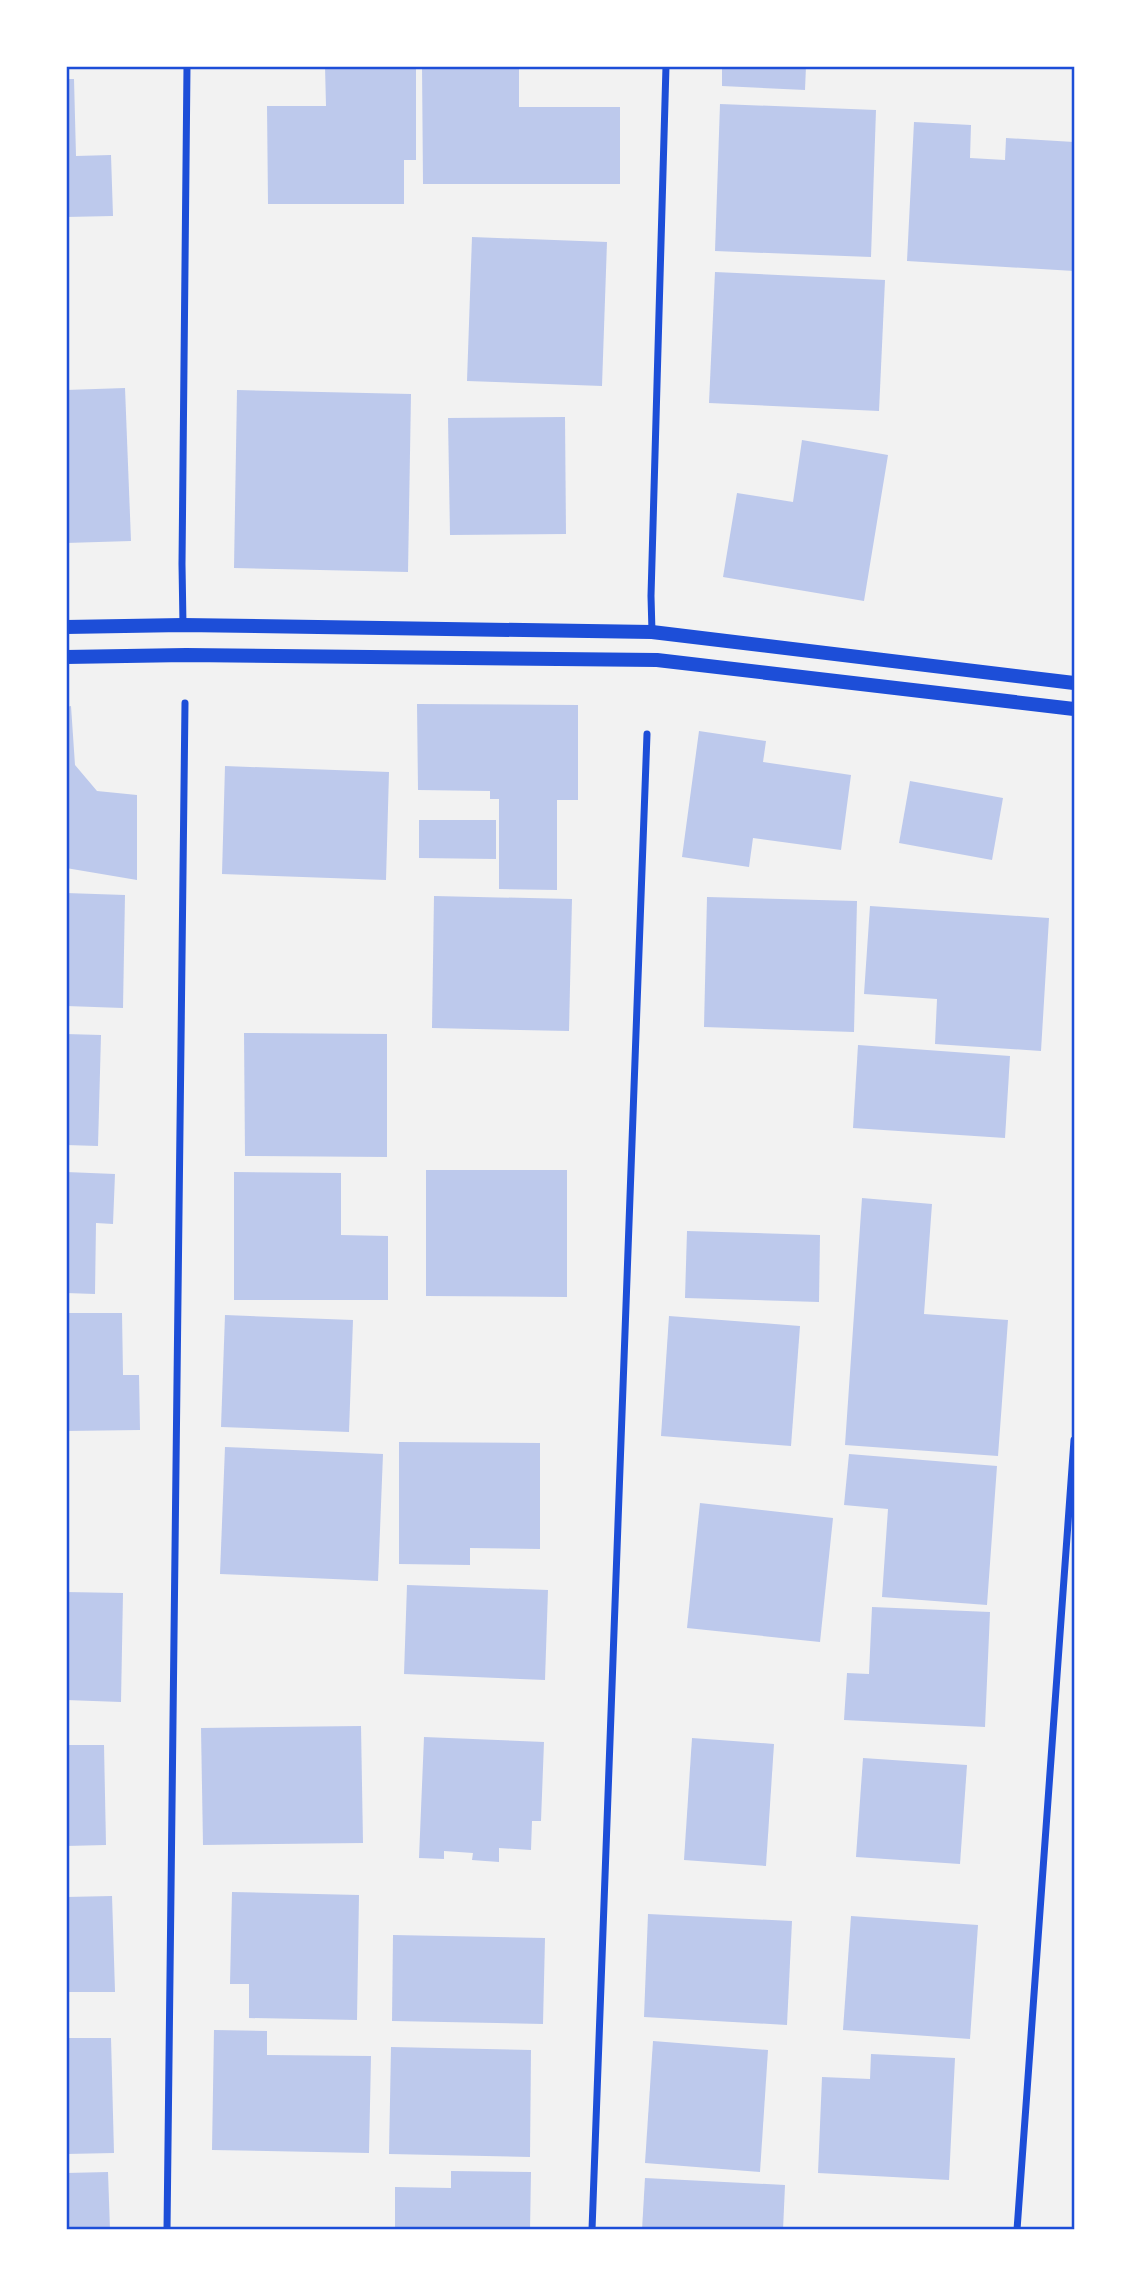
<svg xmlns="http://www.w3.org/2000/svg" width="1141" height="2296" viewBox="0 0 1141 2296" font-family="'Noto Sans',sans-serif">
	<rect width="100%" height="100%" fill="#f2f2f2"/>
	<g fill="#bdc9ec">
		<path d="M325,66H416V160H404V204H268L267,106H326Z"/>
		<path d="M422,66H519V107H620V184H423Z"/>
		<path d="M722,66H806L805,90L722,86Z"/>
		<path d="M66,79H74L76,156L111,155L113,216L66,217Z"/>
		<path d="M720,104L876,110L871,257L715,251Z"/>
		<path d="M914,122L971,125L970,158L1005,160L1006,138L1074,142V271L907,261Z"/>
		<path d="M472,237L607,242L602,386L467,381Z"/>
		<path d="M715,272L885,280L879,411L709,403Z"/>
		<path d="M125,388L131,541L66,543V390Z"/>
		<path d="M237,390L411,394L408,572L234,568Z"/>
		<path d="M565,417L566,534L450,535L448,418Z"/>
		<path d="M802,440L888,455L864,601L723,577L737,493L793,502Z"/>
		<path d="M417,704L578,705V800H557V890L499,889V799H490V791L418,790Z"/>
		<path d="M71,706L75,765L97,791L137,795V880L66,868V707Z"/>
		<path d="M699,731L766,741L763,762L851,775L841,850L753,838L749,867L682,857Z"/>
		<path d="M225,766L389,772L386,880L222,874Z"/>
		<path d="M910,781L1003,798L992,860L899,843Z"/>
		<path d="M419,820H496V859L419,858Z"/>
		<path d="M66,893L125,895L123,1008L66,1006Z"/>
		<path d="M434,896L572,899L569,1031L432,1028Z"/>
		<path d="M707,897L857,901L854,1032L704,1027Z"/>
		<path d="M870,906L1049,918L1041,1051L935,1044L937,999L864,994Z"/>
		<path d="M244,1033L387,1034V1157L245,1156Z"/>
		<path d="M66,1034L101,1035L98,1146L66,1145Z"/>
		<path d="M858,1045L1010,1056L1005,1138L853,1128Z"/>
		<path d="M426,1170H567V1297L426,1296Z"/>
		<path d="M66,1172L115,1174L113,1224L96,1223L95,1294L66,1293Z"/>
		<path d="M234,1172L341,1173V1235L388,1236V1300H234Z"/>
		<path d="M862,1198L932,1204L924,1314L1008,1320L998,1456L845,1445Z"/>
		<path d="M687,1231L820,1235L819,1302L685,1298Z"/>
		<path d="M66,1313H122L123,1375H139L140,1430L66,1431Z"/>
		<path d="M225,1315L353,1320L349,1432L221,1427Z"/>
		<path d="M669,1316L800,1326L791,1446L661,1436Z"/>
		<path d="M399,1442L540,1443V1549L470,1548V1565L399,1564Z"/>
		<path d="M225,1447L383,1454L378,1581L220,1574Z"/>
		<path d="M849,1454L997,1466L987,1605L882,1597L888,1509L844,1505Z"/>
		<path d="M700,1503L833,1518L820,1642L687,1628Z"/>
		<path d="M407,1585L548,1590L545,1680L404,1674Z"/>
		<path d="M66,1592L123,1593L121,1702L66,1700Z"/>
		<path d="M872,1607L990,1612L985,1727L844,1720L847,1673L869,1674Z"/>
		<path d="M361,1726L363,1843L203,1845L201,1728Z"/>
		<path d="M424,1737L544,1742L541,1821H532L531,1850L499,1848V1862L472,1860L473,1853L444,1851V1859L419,1858Z"/>
		<path d="M692,1738L774,1744L766,1866L684,1860Z"/>
		<path d="M66,1745H104L106,1845L66,1846Z"/>
		<path d="M863,1758L967,1765L960,1864L856,1857Z"/>
		<path d="M232,1892L359,1895L357,2020L249,2018V1984H230Z"/>
		<path d="M112,1896L115,1992H66V1897Z"/>
		<path d="M648,1914L792,1921L787,2025L644,2017Z"/>
		<path d="M851,1916L978,1925L970,2039L843,2030Z"/>
		<path d="M393,1935L545,1938L543,2024L392,2021Z"/>
		<path d="M214,2030L267,2031V2055L371,2056L369,2153L212,2150Z"/>
		<path d="M66,2038H111L114,2153L66,2154Z"/>
		<path d="M653,2041L768,2050L760,2172L645,2163Z"/>
		<path d="M391,2047L531,2050L530,2157L389,2154Z"/>
		<path d="M871,2054L955,2058L949,2180L818,2173L822,2077L870,2079Z"/>
		<path d="M451,2171L531,2172L530,2230H395V2187L451,2188Z"/>
		<path d="M108,2172L110,2230H66V2173Z"/>
		<path d="M645,2178L785,2185L783,2230H642Z"/>
	</g>
	<g fill="none" stroke-linecap="round" stroke-linejoin="round">
		<g stroke="#1d4ed8" stroke-width="7">
			<path d="M183,625L182,564L187,66"/>
			<path d="M652,632L651,596L666,66"/>
			<path d="M167,2230L185,703"/>
			<path d="M592,2230L647,734"/>
			<path d="M1017,2230L1074,1440"/>
		</g>
		<g stroke="#1d4ed8" stroke-width="14">
			<path d="M66,627L183,625L652,632L1074,683"/>
			<path d="M66,657L186,655L657,660L1074,709"/>
		</g>
	</g>
	<rect width="1141" height="2296" fill="none" stroke="#ffffff" stroke-width="136"/>
	<rect x="68" y="68" width="1005" height="2160" fill="none" stroke="#1d4ed8" stroke-width="2.5"/>
</svg>
